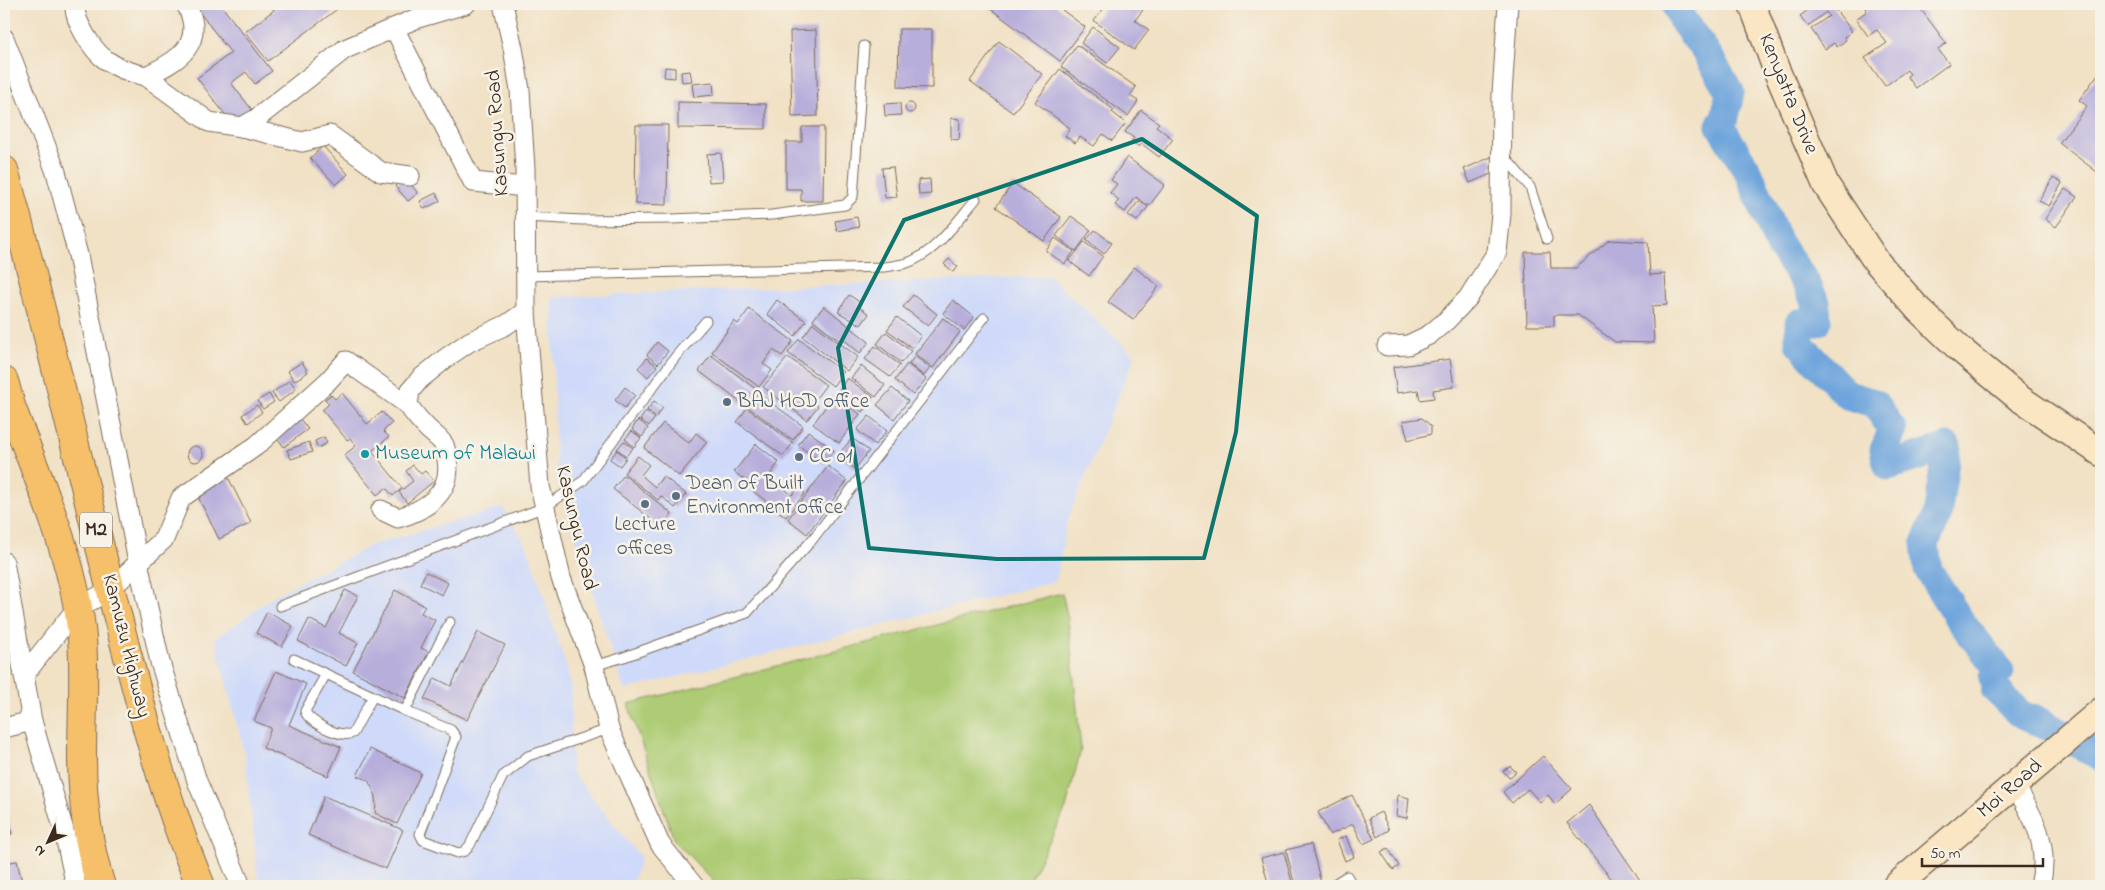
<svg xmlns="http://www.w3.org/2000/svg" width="2105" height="890" viewBox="0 0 2105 890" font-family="'Indie Flower',sans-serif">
	<rect width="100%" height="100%" fill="#f7f3e8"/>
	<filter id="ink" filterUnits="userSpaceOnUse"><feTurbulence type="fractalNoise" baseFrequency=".02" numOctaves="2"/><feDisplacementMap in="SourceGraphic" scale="10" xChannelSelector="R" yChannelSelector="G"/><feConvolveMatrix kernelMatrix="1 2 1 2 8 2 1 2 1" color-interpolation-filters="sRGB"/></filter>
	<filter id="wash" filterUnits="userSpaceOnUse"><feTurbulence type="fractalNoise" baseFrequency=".0096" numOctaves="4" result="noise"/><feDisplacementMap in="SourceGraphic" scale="20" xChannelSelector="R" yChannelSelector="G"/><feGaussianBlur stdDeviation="1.12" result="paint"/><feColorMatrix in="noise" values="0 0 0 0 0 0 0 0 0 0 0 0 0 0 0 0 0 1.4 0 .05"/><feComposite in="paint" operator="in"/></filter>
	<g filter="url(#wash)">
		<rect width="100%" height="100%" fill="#f1e1c5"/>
		<g fill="#cfdafa">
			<path d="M1049,276L1135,356L1067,521L1056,581L624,690L556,478L552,297Z"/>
			<path d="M503,507L528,548L567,669L571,689L572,772L641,858L631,886H259L245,756L215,639L275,595L372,545Z"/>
		</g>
		<path fill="#adcc74" stroke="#747b49" d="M1062,593L1068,619L1081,749L1066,808L1027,886H718L674,840L628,704Z"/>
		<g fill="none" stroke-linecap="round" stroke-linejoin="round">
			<path stroke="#6ea5dc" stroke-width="29" d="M1676,4L1682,20L1706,52L1730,92L1725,117L1720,126L1749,173L1778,243L1806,283L1816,303L1817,322L1799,323V343L1847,395L1874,403L1893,430L1884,450L1888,466L1947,447L1937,517L1925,543L1928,570L1959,619L2000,671L1993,678L1995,689L2021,715L2043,723L2101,757"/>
		</g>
		<g id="blocks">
			<g fill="#b7aedb">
				<path d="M201,4H220L272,71L255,84L246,72L231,83L253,111L234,126L197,78L231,53L196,8Z"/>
				<path d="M270,4H344L268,61L245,32L274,10Z"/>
				<path d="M984,4H1054L1085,27L1060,61Z"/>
				<path d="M1107,4H1143L1146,6L1135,20L1149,30L1134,50L1094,21Z"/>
				<path d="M1816,4H1831L1852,31L1844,37L1846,40L1837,47L1834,43L1825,49L1811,29L1829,16L1826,12L1808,26L1800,16Z"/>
				<path d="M1871,4H1899L1903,9L1911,4H1917L1946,43L1938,49L1949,64L1916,88L1907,76L1910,74L1907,70L1885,86L1865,58L1887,43L1877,30L1868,36L1856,19L1867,11L1865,8Z"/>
				<path d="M1093,27L1120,47L1107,63L1081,43Z"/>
				<path d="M899,29H932V88L898,87Z"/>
				<path d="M816,30L818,116L792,117L790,31Z"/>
				<path d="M999,41L1042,74L1013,113L970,81Z"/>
				<path d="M1077,45L1136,87L1130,96L1138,101L1128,116L1061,67Z"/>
				<path d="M665,67L675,68V78L664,77Z"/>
				<path d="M1060,69L1114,110L1112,112L1126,123L1112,141L1103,134L1094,146L1080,137L1075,143L1065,136L1070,128L1035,102Z"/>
				<path d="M2101,70V175L2059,143L2087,106L2079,100Z"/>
				<path d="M690,71L692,81L682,82L681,72Z"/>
				<path d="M713,82L714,95L694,97L692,84Z"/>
				<path d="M678,102L766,104V129L678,128Z"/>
				<path d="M900,103L901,115L885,116L884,104Z"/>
				<circle cx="910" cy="108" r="5"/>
				<path d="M1141,110L1159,123L1156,126L1173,139L1159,157L1142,144L1139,147L1132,141L1134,138L1125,132Z"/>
				<path d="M951,118L960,119L959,140L951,139Z"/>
				<path d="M636,125H668L667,205L635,204Z"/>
				<path d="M802,127H824L823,201H801V189H786V142H802Z"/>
				<path d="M323,146L348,174L336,185L310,158Z"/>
				<path d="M721,153L723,181L709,182L707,154Z"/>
				<path d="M1127,157L1165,185L1149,206L1136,197L1125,212L1115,205L1119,200L1110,193L1117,184L1111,180Z"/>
				<path d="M1491,157L1495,165L1491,167L1493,173L1470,183L1464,169Z"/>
				<path d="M893,167L897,197L885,198L882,168Z"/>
				<path d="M404,177L418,193L408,201L395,186Z"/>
				<path d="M2053,178L2062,183L2049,206L2039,201Z"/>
				<path d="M930,179L931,194L919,195L918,180Z"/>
				<path d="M1013,183L1061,217L1044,241L996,207Z"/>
				<path d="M2065,189L2077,197L2056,227L2045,219Z"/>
				<path d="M436,193L440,201L424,209L420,201Z"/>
				<path d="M1139,201L1148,207L1137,221L1128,215Z"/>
				<path d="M1071,216L1091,230L1076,251L1056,236Z"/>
				<path d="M857,217L859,227L837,231L835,221Z"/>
				<path d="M1095,230L1112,243L1104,254L1086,240Z"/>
				<path d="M1055,238L1074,251L1065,264L1046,251Z"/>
				<path d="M1609,240L1648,242L1650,275L1665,274L1667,305L1652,306L1654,343L1615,342L1578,315H1554V326H1527L1525,252H1550L1551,268H1576Z"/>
				<path d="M1084,242L1103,256L1089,276L1069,261Z"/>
				<path d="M949,259L958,267L953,272L944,264Z"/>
				<path d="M1134,267L1159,286L1133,320L1108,302Z"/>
				<path d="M849,295L861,303L858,306L869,314L861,325L838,312Z"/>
				<path d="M913,295L937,314L928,326L903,307Z"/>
				<path d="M777,300L806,321L795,336L767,314Z"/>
				<path d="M953,300L974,317L964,330L943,313Z"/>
				<path d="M824,306L869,342L860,353L842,338L840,341L813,320Z"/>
				<path d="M749,309L793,341L782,356L773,350L763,364L772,370L759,387L712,352L734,321L738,324Z"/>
				<path d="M897,317L921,336L912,348L887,330Z"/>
				<path d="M943,318L960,332L933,368L915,354Z"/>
				<path d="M813,323L858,357L847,371L803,337Z"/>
				<path d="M886,332L911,351L901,363L877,344Z"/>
				<path d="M799,339L843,372L833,386L788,353Z"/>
				<path d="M657,342L668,351L658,364L647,355Z"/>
				<path d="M875,346L900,365L890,377L865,359Z"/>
				<path d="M711,355L757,390L745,406L699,371Z"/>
				<path d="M915,356L930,368L924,376L909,364Z"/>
				<path d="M788,357L826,385L813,402L818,406L807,420L763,387Z"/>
				<path d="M647,358L657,366L648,377L638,368Z"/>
				<path d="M1450,359L1454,387L1433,390L1434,398L1420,400L1418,390L1397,393L1393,367Z"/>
				<path d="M302,362L308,372L294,381L288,371Z"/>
				<path d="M907,364L926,379L913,395L895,380Z"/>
				<path d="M861,366L885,385L876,397L851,378Z"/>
				<path d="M847,378L873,397L862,412L837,393Z"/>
				<path d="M290,380L296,389L279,402L272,393Z"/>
				<path d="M625,387L635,395L625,408L615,400Z"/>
				<path d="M892,388L908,401L894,419L877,405Z"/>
				<path d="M342,393L367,424L382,412L392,423L383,431L389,437L372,451L402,488L393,496L386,488L377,495L344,455L356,446L350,438L347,440L322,410L329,404L325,399L331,395L335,399Z"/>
				<path d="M758,393L803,426L793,440L748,407Z"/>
				<path d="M269,394L274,402L263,409L257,401Z"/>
				<path d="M834,395L860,414L839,443L813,424Z"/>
				<path d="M654,401L663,408L656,417L647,410Z"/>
				<path d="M257,405L262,412L248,423L242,415Z"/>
				<path d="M747,408L793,443L783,456L737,422Z"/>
				<path d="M646,411L655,418L649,426L640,420Z"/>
				<path d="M296,414L308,429L284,447L273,432Z"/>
				<path d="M869,416L887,431L875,445L857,430Z"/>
				<path d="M1422,418L1431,426V434L1408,440L1403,421Z"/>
				<path d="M638,420L648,428L642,437L632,429Z"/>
				<path d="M663,423L689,443L696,433L707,442L679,476L644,448Z"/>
				<path d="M632,431L641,438L634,447L625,439Z"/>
				<path d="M808,431L834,450L824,464L798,445Z"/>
				<path d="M324,437L327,443L318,448L315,441Z"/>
				<path d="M852,438L869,451L855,469L838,455Z"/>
				<path d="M624,441L633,448L626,456L617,449Z"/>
				<path d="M309,442L312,452L291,459L287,450Z"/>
				<path d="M756,444L779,462L769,476L792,495L798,488L805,493L786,517L753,491L755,488L734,472Z"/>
				<circle cx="195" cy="454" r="8"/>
				<path d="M617,450L626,458L620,466L610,459Z"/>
				<path d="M638,456L649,465L641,475L655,487L663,476L686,494L675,508L661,496L658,500L624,473Z"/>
				<path d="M413,465L421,474L425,471L434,481L407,503L399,492L413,481L406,471Z"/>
				<path d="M828,466L847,481L807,534L788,519Z"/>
				<path d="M624,475L672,514L661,527L613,489Z"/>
				<path d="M228,477L251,523L219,539L196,493Z"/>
				<path d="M426,572L448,583L442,595L420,584Z"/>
				<path d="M345,590L358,596L339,633L358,643L346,666L298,641L309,619L326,628Z"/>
				<path d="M395,590L425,606L421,613L435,620L421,648L429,652L405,698L353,671Z"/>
				<path d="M267,612L293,626L282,647L256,633Z"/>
				<path d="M478,632L505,645L467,720L424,699L435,678L451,686Z"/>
				<path d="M276,671L306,684L289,725L341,747L328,776L263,748L271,728L254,721Z"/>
				<path d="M370,749L421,773L397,824L375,813L376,804L374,792L368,780L357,776Z"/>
				<path d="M1543,756L1572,789L1555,804L1548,795L1540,802L1528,789L1512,803L1503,792Z"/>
				<path d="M1510,766L1516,772L1509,778L1503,771Z"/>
				<path d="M1352,795L1374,839L1363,844L1353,824L1330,835L1318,812Z"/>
				<path d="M1398,795L1409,798L1407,818L1396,816Z"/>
				<path d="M324,796L403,830L386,869L308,835Z"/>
				<path d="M4,801L12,834L4,836Z"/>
				<path d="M1589,805L1644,886H1617L1567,823Z"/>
				<path d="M1381,812L1389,830L1377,837L1369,818Z"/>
				<path d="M1346,836L1354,857L1345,861L1337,840Z"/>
				<path d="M1311,844L1321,883L1308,886H1295L1286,850Z"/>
				<path d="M1388,848L1399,866L1393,870L1381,852Z"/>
				<path d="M1284,852L1293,886H1269L1261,858Z"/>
				<path d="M17,861L23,886H4V863Z"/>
			</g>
		</g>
	</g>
	<g filter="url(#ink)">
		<use href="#blocks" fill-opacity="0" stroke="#7b6a58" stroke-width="1"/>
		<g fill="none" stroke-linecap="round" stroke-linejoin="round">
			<g stroke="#7b6a58" stroke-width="11">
				<g id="lane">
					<path d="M1504,156L1530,187L1547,239"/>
					<path d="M525,217L582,220L672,219L772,215L845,205L853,197L864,46"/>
					<path d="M526,276L884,267C891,266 900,265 907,263C936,253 957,221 976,199"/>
					<path d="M280,606L545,507L583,481L676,356L706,321"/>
					<path d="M294,659L405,711L451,730L456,737L420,834L423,840L458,853L465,851L470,845L503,776L528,756L609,729"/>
					<path d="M594,666L624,657L747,613L812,540L984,318"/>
					<path d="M326,674L305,711C309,723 342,739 353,733L373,696"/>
					<path d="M405,711L450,622"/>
					<path d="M1331,886L1347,876L1353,886"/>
				</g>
			</g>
			<g stroke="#7b6a58" stroke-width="21">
				<g id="street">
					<path d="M75,4C73,20 93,51 106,60C118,69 132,73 146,76C178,61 207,44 186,4"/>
					<path d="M503,4L513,48L520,90L525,169L526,312L540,486L561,578L594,666L609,729L660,844L694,886"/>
					<path d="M394,28L473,182L525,187"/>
					<path d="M4,38L56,172L78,255L138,562L160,662L197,781L241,886"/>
					<path d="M146,76L209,122L242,127L256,119L345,49L415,19L466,4"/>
					<path d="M242,127L302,142L330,135L381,172L410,176"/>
					<path d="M1387,346L1408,345L1429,335L1446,321L1468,298L1497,252L1501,214L1502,94L1508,4"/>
					<path d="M381,510L398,518C425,510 453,493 447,460C446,455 446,449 444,445C441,439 432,433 428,429C420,421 414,414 408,405L410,391L420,379L446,358L469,342L506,325L526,311"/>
					<path d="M4,562L32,721L63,827L76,886"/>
					<path d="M24,675L77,608L107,592L164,539L181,498L256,446L328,381L346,361L408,405"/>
					<path d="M4,728L32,721"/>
					<path d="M2015,786C2035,819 2050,846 2040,886"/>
				</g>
			</g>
			<g stroke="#7b6a58" stroke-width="29">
				<g id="secondary">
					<path d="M1752,4L1776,69L1826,185L1876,261L1918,309L1961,350L2019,398L2101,453"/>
					<path d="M1896,886L2101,711"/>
				</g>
			</g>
			<g stroke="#7b6a58" stroke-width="30">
				<g id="highway">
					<path d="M4,170C43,308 75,448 110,587C136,688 160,789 201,886"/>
					<path d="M4,381L11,406C37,477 76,562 82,638C85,676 82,716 82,755C82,798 88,845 101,886"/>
				</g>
			</g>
			<use href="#lane" stroke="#fff" stroke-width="9"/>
			<use href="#street" stroke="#fff" stroke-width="19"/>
			<use href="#secondary" stroke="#fbe6c4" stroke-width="26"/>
			<use href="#highway" stroke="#f6c06b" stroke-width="28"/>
		</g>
	</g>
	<path fill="none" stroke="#0f766e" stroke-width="4" stroke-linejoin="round" d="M1142,139L1257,216L1236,432L1204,558L997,559L869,548L838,348L904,220Z"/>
	<g fill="#5c6f8a" stroke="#f7f3e8" stroke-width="2">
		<circle cx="727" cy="402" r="5"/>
		<circle cx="799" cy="457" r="5"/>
		<circle cx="676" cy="496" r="5"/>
		<circle cx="645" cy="504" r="5"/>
	</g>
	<circle fill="#0f9aa8" stroke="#f7f3e8" stroke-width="2" cx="365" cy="454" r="5"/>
	<g text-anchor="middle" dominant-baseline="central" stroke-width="5" stroke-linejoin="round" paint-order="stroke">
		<rect fill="#f7f3e8" stroke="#73665b" stroke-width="1" x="80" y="512.5" width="32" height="35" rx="4"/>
		<g font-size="20" font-weight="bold" fill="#3b2a1e">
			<text x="96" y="530">M2</text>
		</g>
		<g font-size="21" fill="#3b2a1e" stroke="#f7f3e8">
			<text transform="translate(1788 94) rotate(68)">Kenyatta Drive</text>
			<text transform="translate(498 133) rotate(-94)">Kasungu Road</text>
			<text transform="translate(576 528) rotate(77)">Kasungu Road</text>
			<text transform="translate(126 646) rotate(76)">Kamuzu Highway</text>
			<text transform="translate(2010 789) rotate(-41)">Moi Road</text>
		</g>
		<g font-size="21" fill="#4e5e75" stroke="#f7f3e8" text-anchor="start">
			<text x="737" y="402">BAJ HOD office</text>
			<text x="809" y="457">CC 01</text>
			<text x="686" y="484">Dean of Built<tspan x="686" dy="24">Environment office</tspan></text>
			<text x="645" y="525" text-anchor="middle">Lecture<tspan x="645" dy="24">offices</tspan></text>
		</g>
		<g font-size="21" fill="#0d838f" stroke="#f7f3e8" text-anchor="start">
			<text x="375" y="454">Museum of Malawi</text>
		</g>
	</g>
	<rect width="2105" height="890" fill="none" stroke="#f7f3e8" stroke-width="20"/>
	<g transform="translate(48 842) rotate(226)" stroke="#f7f3e8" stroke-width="4" paint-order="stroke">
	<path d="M0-4L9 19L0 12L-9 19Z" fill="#3b2a1e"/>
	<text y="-8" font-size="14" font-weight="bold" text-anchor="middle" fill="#3b2a1e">N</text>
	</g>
	<path d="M1922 858v8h121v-8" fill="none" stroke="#3b2a1e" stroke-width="2.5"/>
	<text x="1930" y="858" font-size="15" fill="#3b2a1e" stroke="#f7f3e8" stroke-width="4" paint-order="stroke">50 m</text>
</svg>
